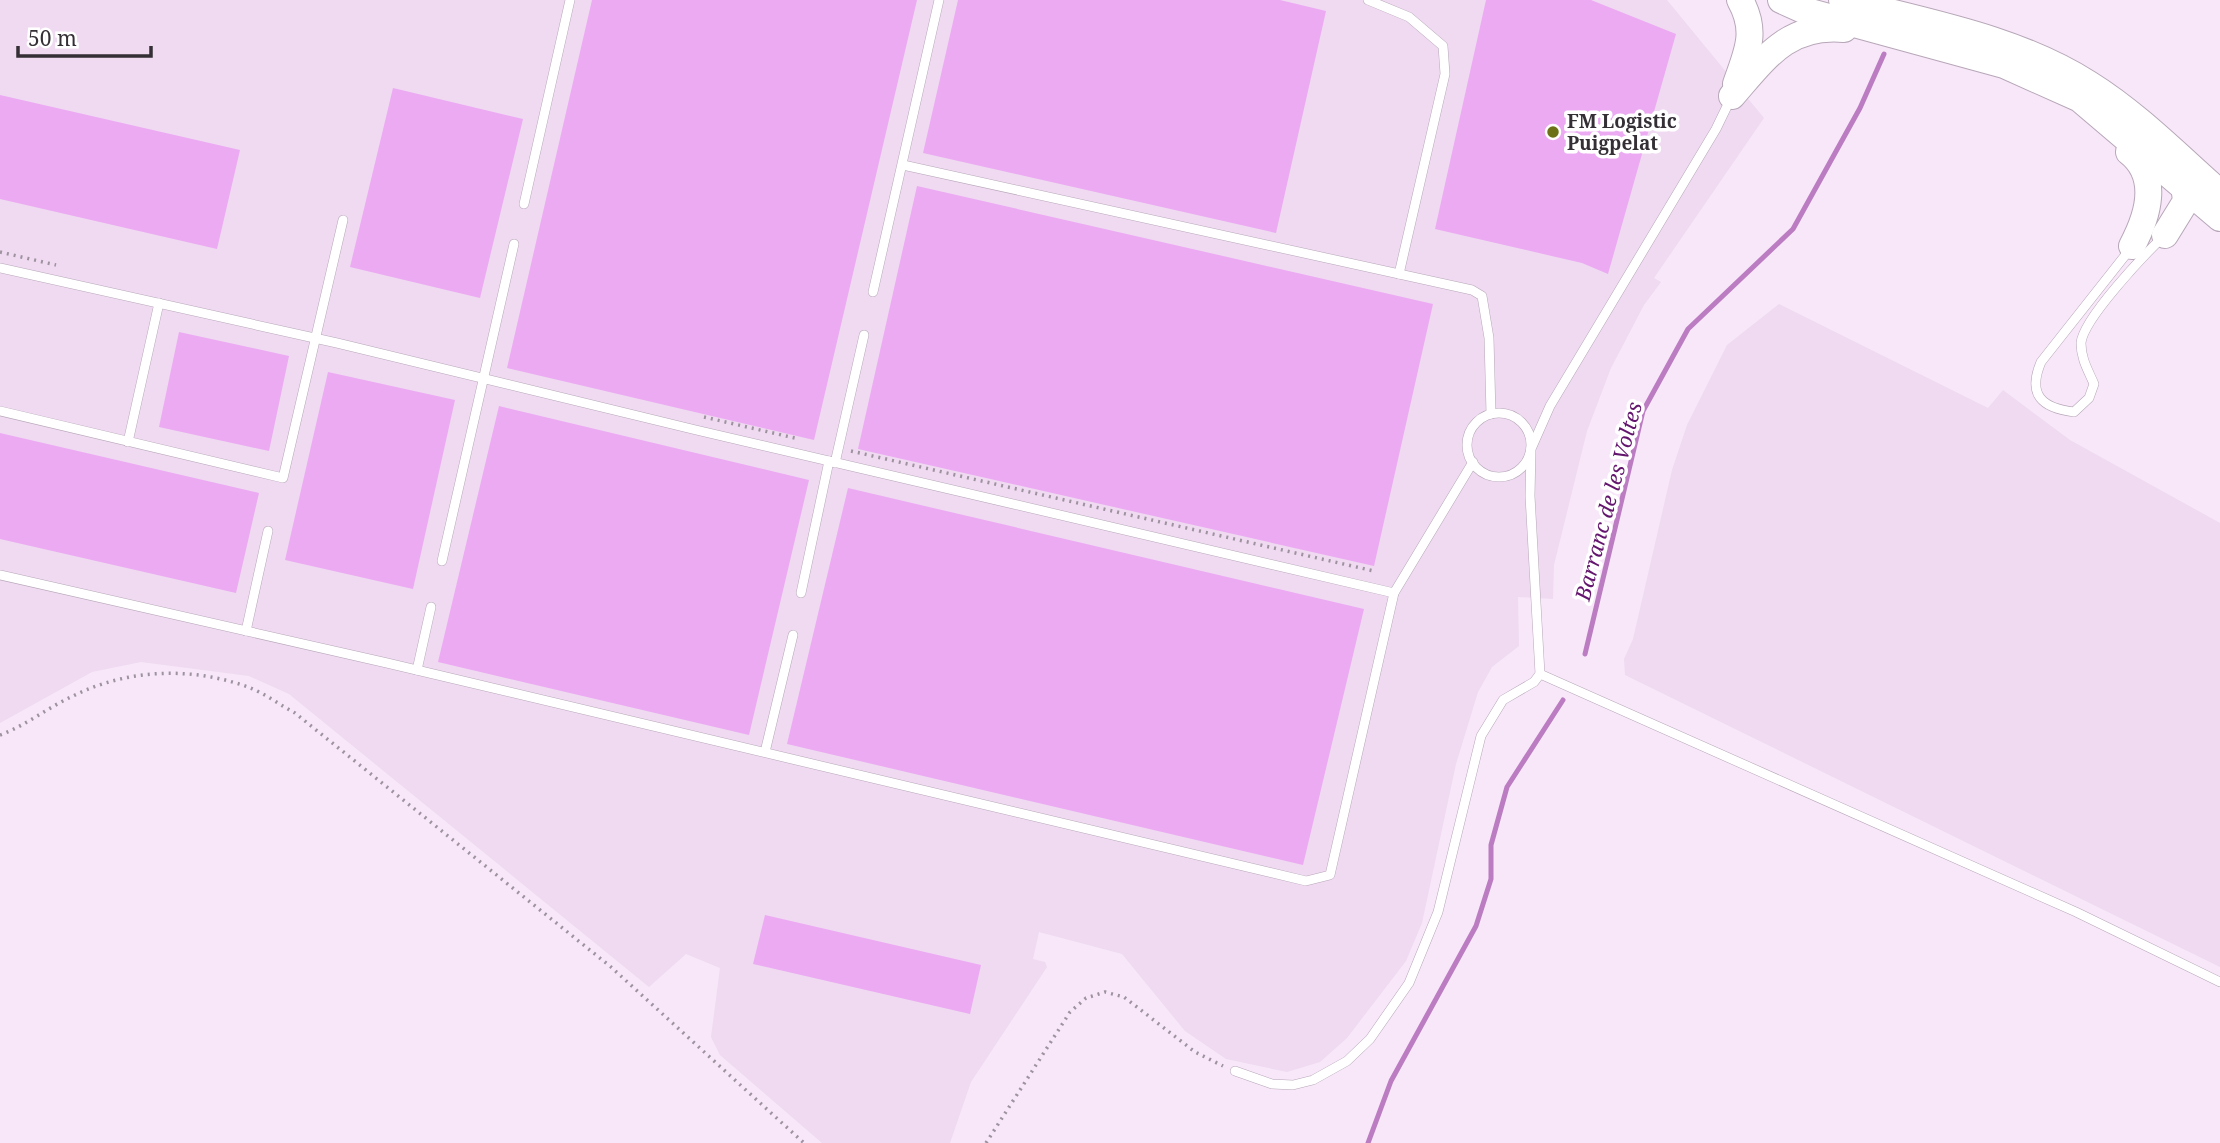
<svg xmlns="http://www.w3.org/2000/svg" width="2220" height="1143" viewBox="0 0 2220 1143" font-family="'Noto Serif',serif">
	<rect width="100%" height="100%" fill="#f7e7f9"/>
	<g fill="#efdaf1">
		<path d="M0,0H1667L1764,118L1654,278L1661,282L1644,305L1611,368L1587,431L1554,565L1553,599L1518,597L1519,646L1492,667L1478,692L1456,764L1422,923L1406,961L1347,1038L1320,1062L1287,1072L1226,1059L1185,1031L1122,954L1039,932L1033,959L1045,962L1047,967L971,1082L950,1143H822L720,1055L711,1037L720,968L686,954L649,987L289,694L249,676L141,662L92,672L0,723Z"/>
		<path d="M1779,304L1988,408L2003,390L2070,440L2220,523V967L1625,675L1624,659L1633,639L1672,470L1687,425L1727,345Z"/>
	</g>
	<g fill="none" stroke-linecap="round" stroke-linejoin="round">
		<g stroke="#bb7cc2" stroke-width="5">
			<path d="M1585,654L1643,411L1688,329L1793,229L1860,108L1884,54"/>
			<path d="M1368,1143L1391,1081L1476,926L1491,879V845L1507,787L1563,700"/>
		</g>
	</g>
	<g fill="#ecaaf3">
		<path d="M592,0H917L814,440L507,368Z"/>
		<path d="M958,0H1280L1326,11L1276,233L923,153Z"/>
		<path d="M1486,0H1591L1676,34L1608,274L1582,263L1435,229Z"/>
		<path d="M393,88L523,119L480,298L350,267Z"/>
		<path d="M0,95L240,150L217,249L0,199Z"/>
		<path d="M917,186L1433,304L1374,566L858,449Z"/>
		<path d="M179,332L289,356L269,451L159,427Z"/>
		<path d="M328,372L455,400L413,589L285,560Z"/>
		<path d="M499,406L809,480L749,735L438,662Z"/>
		<path d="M0,433L259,493L236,593L0,539Z"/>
		<path d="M848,488L1364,609L1303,865L787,744Z"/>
		<path d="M765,915L981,965L970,1014L753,964Z"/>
	</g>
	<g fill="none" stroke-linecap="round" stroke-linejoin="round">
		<g stroke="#b7a7b8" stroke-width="10">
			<g id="lane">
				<path d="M1368,0L1409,17L1443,46L1445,74L1399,274"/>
				<path d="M903,165L1472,290L1482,296L1489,338L1491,414"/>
				<path d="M524,204L570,0"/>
				<path d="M2131,248L2041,362C2027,395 2042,408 2074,412L2089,398L2094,384C2088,370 2081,359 2081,343C2083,319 2145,254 2164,236"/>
				<path d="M0,268L337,343L696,430L1394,593"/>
				<path d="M873,292L939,0"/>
				<path d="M0,411L283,478L343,220"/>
				<circle cx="1499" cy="445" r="32"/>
				<path d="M128,442L159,303"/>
				<path d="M835,463L864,335"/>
				<path d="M442,561L514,244"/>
				<path d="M0,575L387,663L1306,881L1330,875L1394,593L1473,462"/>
				<path d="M801,593L829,461"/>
				<path d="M246,631L268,531"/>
				<path d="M417,670L431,607"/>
				<path d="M1540,674L2076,912L2220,982"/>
				<path d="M765,752L793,635"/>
				<path d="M1235,1071L1272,1084L1293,1085L1313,1080L1347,1061L1370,1039L1409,983L1438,912L1481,736L1503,700L1534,682L1540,674L1530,496L1531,449L1550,406L1716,129L1731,98"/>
			</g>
		</g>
		<g stroke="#b7a7b8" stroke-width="28">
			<g id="secondary">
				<path d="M1781,0L1803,10L2004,65L2080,99L2220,218"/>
				<path d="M1842,0C1925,22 2015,37 2089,84C2137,114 2178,156 2220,193"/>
				<path d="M1736,84C1747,52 1758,32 1740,0"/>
				<path d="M1732,96C1766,57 1788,24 1844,29"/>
				<path d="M2129,152C2160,176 2148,216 2132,246"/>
				<path d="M2165,235L2186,201L2183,176"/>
			</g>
		</g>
		<g stroke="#9e929f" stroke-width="3.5" stroke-dasharray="2 5" stroke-linecap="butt">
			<path d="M0,252L56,265"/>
			<path d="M704,417L799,439"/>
			<path d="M851,451L1374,571"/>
			<path d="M0,735C25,726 47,708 71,697C126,669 190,666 248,687C264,693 280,705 295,713L611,967L804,1143"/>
			<path d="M986,1143L1070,1012L1086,998L1105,992L1124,997L1195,1052L1223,1066"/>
		</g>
		<use href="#lane" stroke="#fff" stroke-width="9"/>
		<use href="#secondary" stroke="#fff" stroke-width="26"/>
	</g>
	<circle fill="#6c7117" stroke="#fff" stroke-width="2.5" cx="1553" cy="132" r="7"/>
	<g text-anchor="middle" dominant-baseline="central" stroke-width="7" stroke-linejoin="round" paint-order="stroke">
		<g font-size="19" font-weight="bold" fill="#342e35" stroke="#fff" text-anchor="start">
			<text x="1567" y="121">FM Logistic<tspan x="1567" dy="22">Puigpelat</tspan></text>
		</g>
		<g font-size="21" font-style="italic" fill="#64166e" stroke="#fff">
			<text transform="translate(1608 501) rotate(-75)">Barranc de les Voltes</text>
		</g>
	</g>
	<path d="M18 46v10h133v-10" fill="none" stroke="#342e35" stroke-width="3.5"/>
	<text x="28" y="46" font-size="21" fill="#342e35" stroke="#ffffff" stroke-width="5" paint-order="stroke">50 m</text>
</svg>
